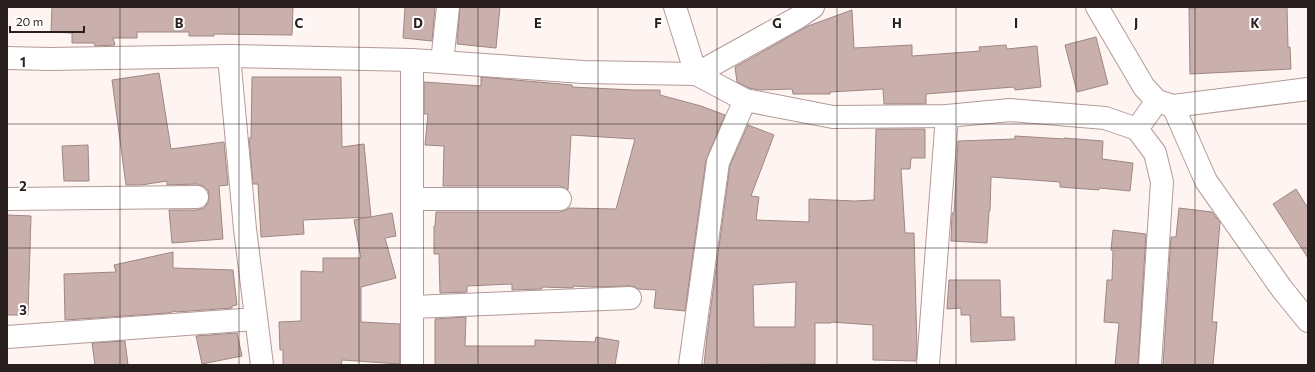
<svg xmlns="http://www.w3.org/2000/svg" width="1315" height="372" viewBox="0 0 1315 372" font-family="Commissioner,sans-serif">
	<rect width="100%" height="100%" fill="#fef4f2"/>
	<g fill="#c9b0ac" stroke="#9e8783" fill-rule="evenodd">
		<path d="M52,7H293L292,35L214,34V36H189V32H137V38H113L115,45L95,46L94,43H72V33L51,32Z"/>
		<path d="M405,7H435L432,41L403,38Z"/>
		<path d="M460,7H500L496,48L457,44Z"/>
		<path d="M1211,7H1287L1288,47H1290L1291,69L1190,74L1189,8Z"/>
		<path d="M852,10L854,48L912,45V56L980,51L979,47L1006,45L1007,49L1037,46L1041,87L1015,90L1014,87L926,94V104H884L883,89L830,92V94H793L792,89L760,90L749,88L737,82L735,67L755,56L808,26Z"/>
		<path d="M1096,37L1108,84L1077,92L1065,45Z"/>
		<path d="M159,73L171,149L224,142L228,185L219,186L223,239L172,243L169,210H197L204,208L208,203L209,196L208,190L203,186L197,184L167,185V181L141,185H126L112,80Z"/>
		<path d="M252,77H341L342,147L364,144L371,217L303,220L304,234L261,237L258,184H253L249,138H251Z"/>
		<path d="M481,77L572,85V87L633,90H660V95L701,106L725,115L706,160L685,311L654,308L656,290L638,289L635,287L629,286L593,287L573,286V288L542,287V289L512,290V284L467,286V292L440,293L439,254H434V226H435L436,212H560L566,210L569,208L616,209L635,139L571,135L568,190L560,186H443L444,146L425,145L428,114H424V82L481,86Z"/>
		<path d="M748,125L774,135L751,196L759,197L756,220L809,222V199L854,201L874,200L876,129H925V158H911L910,169H901L905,233H914L917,349L916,361L873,360V325L831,322V323H815V364L704,365L707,336L730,165ZM796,282L795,327H754L753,285Z"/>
		<path d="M1015,136L1064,139V138L1103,141L1102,159L1133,163L1130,191L1099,188V190L1060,187V182L991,177L990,211H989L987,243L951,241L952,213H954L958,141L1015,139Z"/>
		<path d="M88,145L89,181H64L62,146Z"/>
		<path d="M1296,189L1308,208V258L1273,204Z"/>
		<path d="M1179,208L1212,212L1220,222L1212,322H1217L1213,365H1163L1171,237H1176Z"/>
		<path d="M392,213L396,236L385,238L396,278L361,287V322L400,324V364L342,360L341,365H283V350H280L279,322L301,321V271L323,272V258H361L354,220Z"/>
		<path d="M7,215L31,216L28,315H7Z"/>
		<path d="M1113,230L1146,234L1138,365H1115L1119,323L1104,322L1107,280H1112L1113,251L1111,250Z"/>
		<path d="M173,252V268L233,270L237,305L232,306V308L176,312V311L168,313L65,320L64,274L116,272L114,265Z"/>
		<path d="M949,280H1000L1001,317H1014L1015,340L971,342L970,315H961V308L947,309Z"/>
		<path d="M466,317L465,346H535V340L595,342L596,337L619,341L615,365H435V319Z"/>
		<path d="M237,333L242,356L202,364L196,336Z"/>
		<path d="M125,341L128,365H95L92,343Z"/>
	</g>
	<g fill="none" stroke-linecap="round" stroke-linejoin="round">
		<g stroke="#b39a97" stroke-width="24">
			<g id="street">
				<path d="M675,7L696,74L745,100L833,117L947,116L1010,110L1105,118L1137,129L1155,153L1162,182L1150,365"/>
				<path d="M1097,7L1144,87L1157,101L1137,129"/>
				<path d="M229,56L245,229L262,365"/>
				<path d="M7,58L50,59L229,56L412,60L583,72L696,74L797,18L813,7"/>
				<path d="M412,60V365"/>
				<path d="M442,62L448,7"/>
				<path d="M1157,101L1173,106L1308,89"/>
				<path d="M1173,106L1206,181L1282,289L1308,321"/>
				<path d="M7,199L197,197"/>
				<path d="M412,199H560"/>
				<path d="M413,307L630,298"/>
				<path d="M7,337L256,319"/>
				<path d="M690,365L718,162L745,100"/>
				<path d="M928,365L947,116"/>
			</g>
		</g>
		<use href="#street" stroke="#fff" stroke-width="22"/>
	</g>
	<path fill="none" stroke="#291f1e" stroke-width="1" stroke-opacity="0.55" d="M120,7V365M239,7V365M359,7V365M478,7V365M598,7V365M717,7V365M837,7V365M956,7V365M1076,7V365M1195,7V365M7,124H1308M7,248H1308"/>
	<g font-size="13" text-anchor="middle" font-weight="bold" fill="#291f1e" stroke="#fff" stroke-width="4" stroke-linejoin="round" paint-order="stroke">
		<text x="179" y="28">B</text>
		<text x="299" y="28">C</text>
		<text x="418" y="28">D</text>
		<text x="538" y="28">E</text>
		<text x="658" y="28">F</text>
		<text x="777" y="28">G</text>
		<text x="897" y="28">H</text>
		<text x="1016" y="28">I</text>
		<text x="1136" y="28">J</text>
		<text x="1255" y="28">K</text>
		<text x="23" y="67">1</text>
		<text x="23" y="191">2</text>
		<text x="23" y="315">3</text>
	</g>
	<rect width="1315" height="372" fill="none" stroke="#291f1e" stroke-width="16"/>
	<path d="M10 26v6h74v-6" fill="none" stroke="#291f1e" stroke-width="2"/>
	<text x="16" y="26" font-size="12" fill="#291f1e" stroke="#ffffff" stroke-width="3" paint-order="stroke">20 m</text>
</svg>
